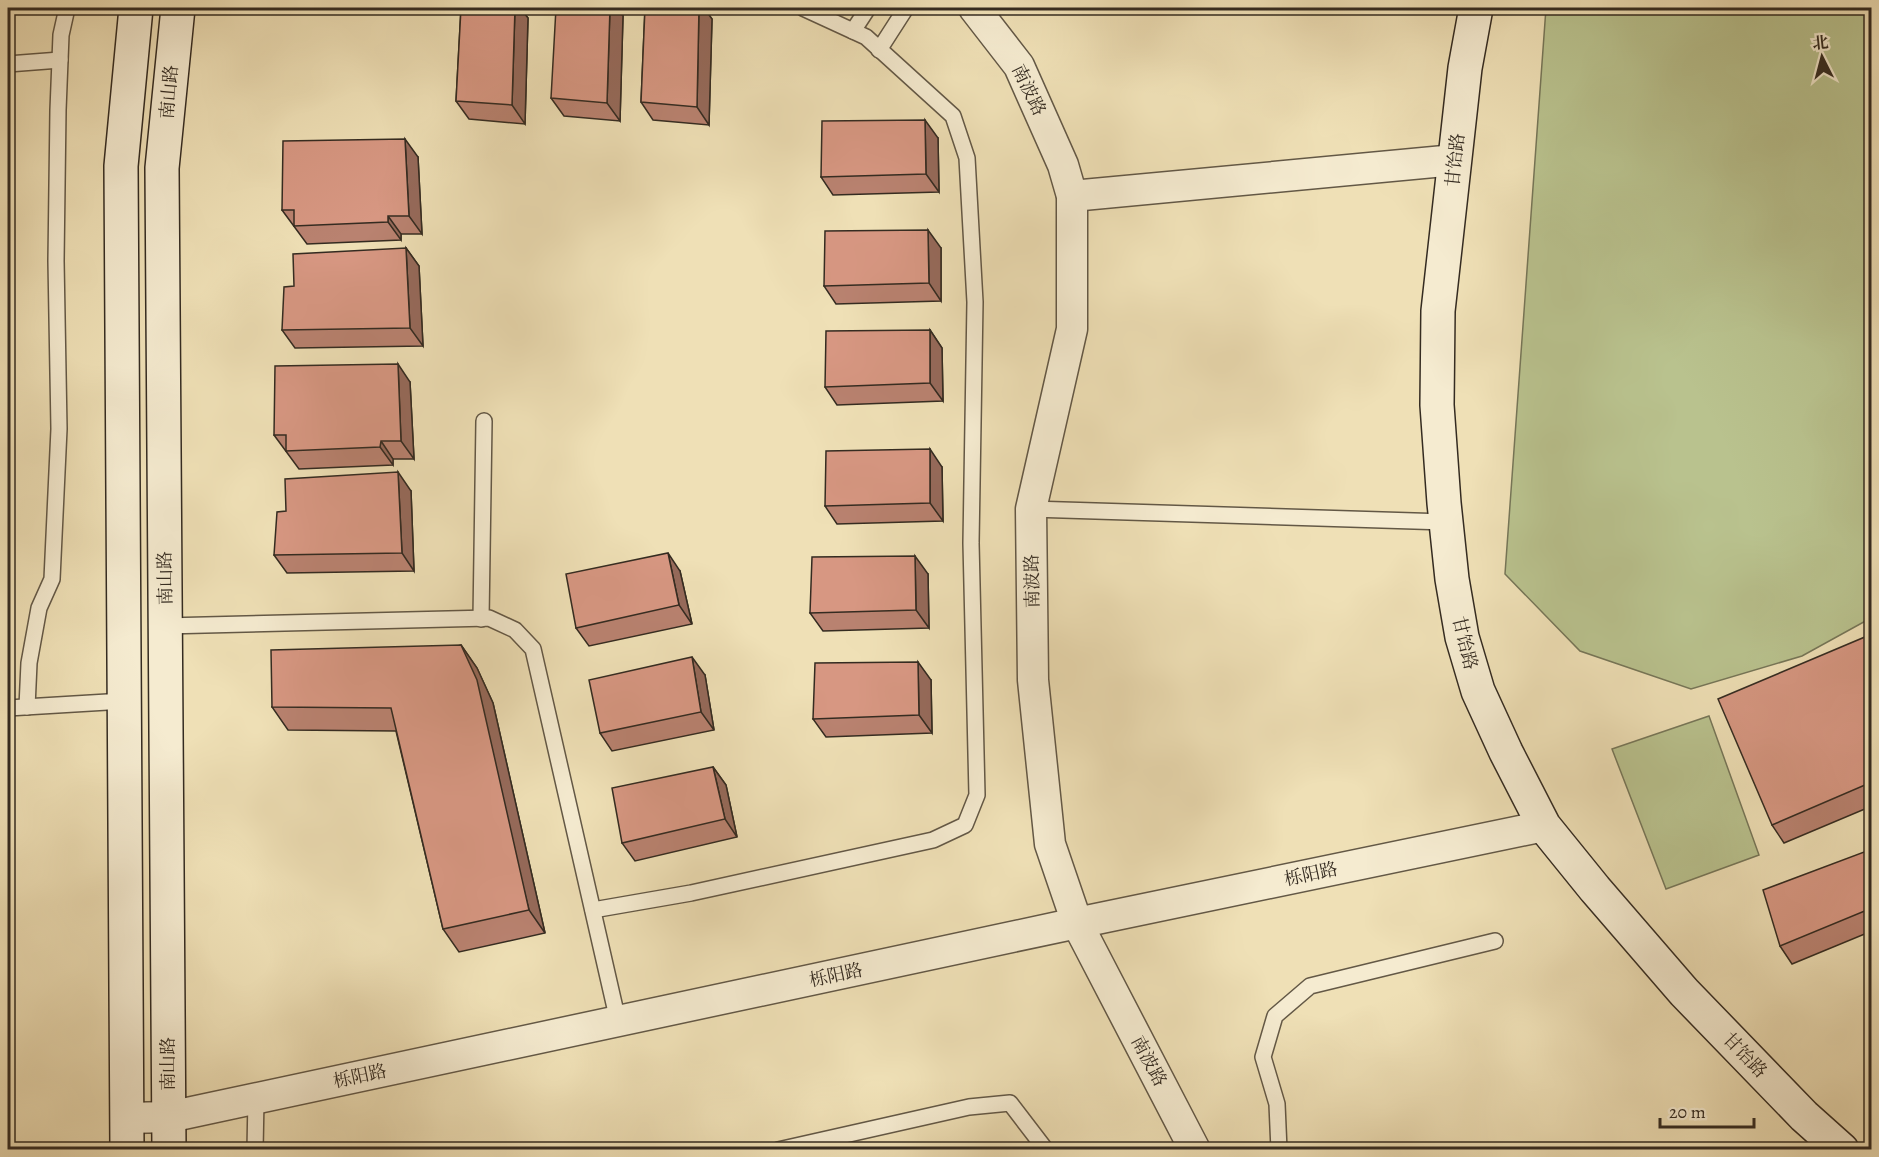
<svg xmlns="http://www.w3.org/2000/svg" width="1879" height="1157" viewBox="0 0 1879 1157" font-family="Alegreya,'Noto Serif SC',serif">
	<rect width="100%" height="100%" fill="#efe0b6"/>
	<filter id="stains"><feTurbulence type="fractalNoise" baseFrequency=".00333" numOctaves="4"/><feColorMatrix values="0 0 0 0 .2 0 0 0 0 .09 0 0 0 0 .02 0 0 0 .5 -.17"/></filter>
	<radialGradient id="worn" r=".72"><stop offset=".6" stop-color="#630" stop-opacity="0"/><stop offset="1" stop-color="#630" stop-opacity=".3"/></radialGradient>
	<g fill="#b9c28e" stroke="#767658" stroke-width="1.5">
		<path d="M1546,8H1871V618L1802,656L1691,689L1580,651L1505,574Z"/>
		<path d="M1709,716L1759,855L1666,889L1612,749Z"/>
	</g>
	<g fill="none" stroke-linecap="round" stroke-linejoin="round">
		<g stroke="#635846" stroke-width="18">
			<g id="lane">
				<path d="M853,31L868,8"/>
				<path d="M879,50L906,8"/>
				<path d="M8,64L60,60"/>
				<path d="M1031,509L1446,522"/>
				<path d="M481,619L484,421"/>
				<path d="M165,626L489,618L515,630L533,649L618,1021"/>
				<path d="M27,707L29,663L39,608L52,579L59,429L56,261L58,110L61,35L67,8"/>
				<path d="M8,708L124,701"/>
				<path d="M593,910L691,893L933,840L965,825L977,795L971,543L975,302L967,158L953,116L866,37L803,8"/>
				<path d="M255,1150L256,1099"/>
				<path d="M778,1150L969,1107L1010,1103L1046,1150"/>
				<path d="M1279,1150L1277,1104L1263,1057L1275,1016L1310,986L1495,941"/>
			</g>
		</g>
		<g stroke="#635846" stroke-width="33">
			<g id="street">
				<path d="M974,8L1019,66L1063,165L1072,196V329L1031,509L1033,680L1050,844L1077,923L1195,1150"/>
				<path d="M1072,196L1455,160"/>
				<path d="M127,1118L169,1117L1077,923L1544,826"/>
			</g>
		</g>
		<g stroke="#342b21" stroke-width="36">
			<g id="secondary">
				<path d="M1476,8L1465,68L1438,311L1437,405L1444,503L1452,579L1462,637L1478,691L1506,752L1544,826L1595,889L1684,992L1804,1116L1842,1150"/>
				<path d="M127,1150L121,166L136,8"/>
				<path d="M169,1150L162,168L178,8"/>
			</g>
		</g>
		<use href="#lane" stroke="#f5ebd0" stroke-width="15"/>
		<use href="#street" stroke="#f5ebd0" stroke-width="30"/>
		<use href="#secondary" stroke="#f5ebd0" stroke-width="33"/>
	</g>
	<g fill="#b98270" stroke="#342b21" stroke-width="1.5">
		<path d="M461,8H520L528,18L525,124L469,119L456,101Z"/>
		<path d="M645,8H704L712,19L709,125L653,120L641,102Z"/>
		<path d="M623,16L620,121L564,116L551,98Z"/>
		<path d="M938,138L939,192L833,195L821,177Z"/>
		<path d="M418,157L422,234H401V240L307,244L282,210Z"/>
		<path d="M406,248L419,266L423,346L295,348L282,330Z"/>
		<path d="M941,248V301L836,304L824,286Z"/>
		<path d="M930,330L942,348L943,401L837,405L825,387Z"/>
		<path d="M410,382L414,459H393V465L299,469L274,435Z"/>
		<path d="M942,467L943,521L837,524L825,506Z"/>
		<path d="M411,491L414,571L287,573L274,555Z"/>
		<path d="M680,571L692,624L589,646L576,628Z"/>
		<path d="M928,574L929,628L823,631L810,613Z"/>
		<path d="M1872,634V806L1784,843L1772,825Z"/>
		<path d="M461,645L477,668L493,703L545,933L459,952L443,929L396,731L288,730L272,707Z"/>
		<path d="M705,675L714,730L612,751L600,733Z"/>
		<path d="M931,680L932,733L826,737L813,719Z"/>
		<path d="M713,767L726,785L737,837L635,861L622,843Z"/>
		<path d="M1872,849V931L1792,964L1780,946Z"/>
	</g>
	<g fill="#966a5b" stroke="#342b21" stroke-width="1.5">
		<path d="M515,8H520L528,18L525,124L512,105Z"/>
		<path d="M610,8H617L623,16L620,121L607,103Z"/>
		<path d="M699,8H704L712,19L709,125L697,107Z"/>
		<path d="M925,120L938,138L939,192L926,174Z"/>
		<path d="M405,139L418,157L422,234L409,216Z"/>
		<path d="M388,216L401,234V240L388,222Z"/>
		<path d="M928,230L941,248V301L929,283Z"/>
		<path d="M406,248L419,266L423,346L410,328Z"/>
		<path d="M930,330L942,348L943,401L930,383Z"/>
		<path d="M398,364L410,382L414,459L401,441Z"/>
		<path d="M381,441L393,459V465L380,447Z"/>
		<path d="M930,449L942,467L943,521L930,503Z"/>
		<path d="M398,472L411,491L414,571L402,553Z"/>
		<path d="M668,553L680,571L692,624L679,605Z"/>
		<path d="M915,556L928,574L929,628L916,610Z"/>
		<path d="M461,645L477,668L493,703L545,933L529,910Z"/>
		<path d="M692,657L705,675L714,730L701,712Z"/>
		<path d="M918,662L931,680L932,733L919,715Z"/>
		<path d="M713,767L726,785L737,837L725,819Z"/>
	</g>
	<g fill="#d79782" stroke="#342b21" stroke-width="1.5">
		<path d="M461,8H515L512,105L456,101Z"/>
		<path d="M556,8H610L607,103L551,98Z"/>
		<path d="M645,8H699L697,107L641,102Z"/>
		<path d="M925,120L926,174L821,177L822,121Z"/>
		<path d="M405,139L409,216H388V222L294,226V210H282L283,141Z"/>
		<path d="M928,230L929,283L824,286L825,231Z"/>
		<path d="M406,248L410,328L282,330L284,287L294,286L293,254Z"/>
		<path d="M930,330V383L825,387L826,331Z"/>
		<path d="M398,364L401,441H381L380,447L286,451V435H274L275,366Z"/>
		<path d="M930,449V503L825,506L826,451Z"/>
		<path d="M398,472L402,553L274,555L277,512L286,511L285,479Z"/>
		<path d="M668,553L679,605L576,628L566,574Z"/>
		<path d="M915,556L916,610L810,613L812,557Z"/>
		<path d="M1872,634V782L1772,825L1718,699Z"/>
		<path d="M461,645L477,680L529,910L443,929L391,708L272,707L271,650Z"/>
		<path d="M692,657L701,712L600,733L589,680Z"/>
		<path d="M918,662L919,715L813,719L815,663Z"/>
		<path d="M713,767L725,819L622,843L612,788Z"/>
		<path d="M1872,849V908L1780,946L1763,890Z"/>
	</g>
	<g text-anchor="middle" dominant-baseline="central" stroke-width="4.5" stroke-linejoin="round" paint-order="stroke">
		<g font-size="18" fill="#342b21" stroke="#f5ebd0">
			<text transform="translate(1029 90) rotate(64)">南波路</text>
			<text transform="translate(169 92) rotate(-85)">南山路</text>
			<text transform="translate(1455 160) rotate(-84)">甘饴路</text>
			<text transform="translate(165 578) rotate(-91)">南山路</text>
			<text transform="translate(1032 581) rotate(-91)">南波路</text>
			<text transform="translate(1465 643) rotate(76)">甘饴路</text>
			<text transform="translate(1311 874) rotate(-12)">栎阳路</text>
			<text transform="translate(836 975) rotate(-12)">栎阳路</text>
			<text transform="translate(1745 1055) rotate(46)">甘饴路</text>
			<text transform="translate(1149 1061) rotate(62)">南波路</text>
			<text transform="translate(168 1064) rotate(-90)">南山路</text>
			<text transform="translate(360 1076) rotate(-12)">栎阳路</text>
		</g>
	</g>
	<rect width="1879" height="1157" fill="none" stroke="#efe0b6" stroke-width="30"/>
	<rect x="9" y="9" width="1861" height="1139" fill="none" stroke="#342b21" stroke-width="3"/>
	<rect x="15" y="15" width="1849" height="1127" fill="none" stroke="#342b21" stroke-width="1.5"/>
	<g transform="translate(1822 57) rotate(354)" stroke="#f5ebd0" stroke-width="4.5" paint-order="stroke">
	<path d="M0-4.5L10 22L0 15L-10 22Z" fill="#342b21"/>
	<text y="-9" font-size="16" font-weight="bold" text-anchor="middle" fill="#342b21">北</text>
	</g>
	<path d="M1660 1118v9h94v-9" fill="none" stroke="#342b21" stroke-width="3"/>
	<text x="1669" y="1118" font-size="18" fill="#342b21" stroke="#f5ebd0" stroke-width="4.5" paint-order="stroke">20 m</text>
	<rect width="100%" height="100%" filter="url(#stains)"/>
	<rect width="100%" height="100%" fill="url(#worn)"/>
</svg>
